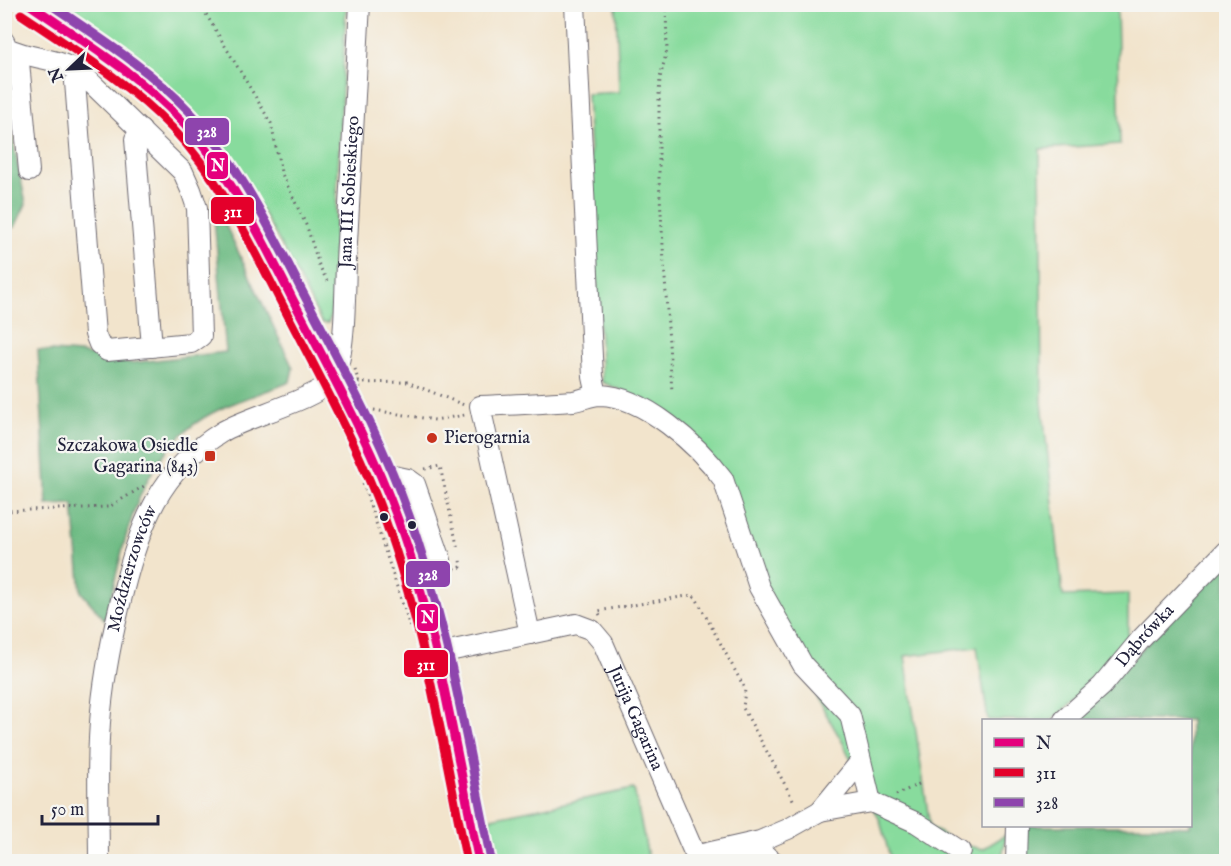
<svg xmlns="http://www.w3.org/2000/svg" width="1231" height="866" viewBox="0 0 1231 866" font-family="'IM FELL English',serif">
	<rect width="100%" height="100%" fill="#f6f6f2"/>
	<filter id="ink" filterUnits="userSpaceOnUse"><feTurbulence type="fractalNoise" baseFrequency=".0167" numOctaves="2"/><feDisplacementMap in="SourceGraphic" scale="12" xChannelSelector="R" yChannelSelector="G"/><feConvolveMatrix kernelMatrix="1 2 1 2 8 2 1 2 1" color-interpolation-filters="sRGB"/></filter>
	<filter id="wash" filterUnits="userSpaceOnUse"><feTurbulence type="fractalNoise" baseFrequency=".008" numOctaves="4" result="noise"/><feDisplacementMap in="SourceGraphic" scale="24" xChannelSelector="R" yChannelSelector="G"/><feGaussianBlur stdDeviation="1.35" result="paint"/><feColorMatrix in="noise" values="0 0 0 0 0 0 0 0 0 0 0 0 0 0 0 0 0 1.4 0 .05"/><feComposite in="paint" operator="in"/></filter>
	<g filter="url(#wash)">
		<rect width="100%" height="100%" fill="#f2e4cc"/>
		<g fill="#88db9d" stroke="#557e6c" stroke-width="1.5">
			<path d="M52,5H346L331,316L328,323H322C280,242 242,162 177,96C141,60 94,33 52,5Z"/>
			<path d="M616,5H1117L1120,144L1040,149L1042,402L1063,596L1128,594V641L1107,671L1052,720H988L977,647L905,656L930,827L958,844L983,849L1007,834L1001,861H891L880,821L843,743L755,591L734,488L662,408L602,382L587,94L619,92Z"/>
			<path d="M634,789L649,861H496L486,819Z"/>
		</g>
		<g fill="#6ebb84" stroke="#486e60" stroke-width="1.5">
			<path d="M4,98L26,204L15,227L5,229Z"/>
			<path d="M212,196L293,368L290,382C256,396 214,406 187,430C131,477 123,554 105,620L81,592L73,504L47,505L38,350L80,353L130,363L226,352Z"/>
			<path d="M1226,559V861L1016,862L1024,826H1190V720H1075Z"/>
		</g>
	</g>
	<g filter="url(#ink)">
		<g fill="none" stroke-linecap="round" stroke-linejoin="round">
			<g stroke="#6b666e" stroke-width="22">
				<g id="minor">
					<path d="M28,4C81,40 136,73 180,119C230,171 259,234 292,297C332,375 375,451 403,534C438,640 455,752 479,862"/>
					<path d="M575,4L593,377L597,395"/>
					<path d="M4,41L7,48C33,60 55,57 80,72L183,172L191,190L197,208L201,336L191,343L107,351L99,344L95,334L75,82L80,72"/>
					<path d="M22,55L19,62L29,171"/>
					<path d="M141,130L135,139L152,347"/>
					<path d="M380,473L408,479L415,484L441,560L419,589"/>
					<path d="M530,634L480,406C511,405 542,403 573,401C582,400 591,395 600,395C644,396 698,445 723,479L759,587L803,665L850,715L871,802"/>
					<path id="s1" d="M435,654L576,624L592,630L603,643L693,850L706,862"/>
					<path id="s2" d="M1064,720L1102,686L1141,639L1226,551"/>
					<path d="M820,811L871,802L917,823L960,851"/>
					<path d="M698,855L760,841L788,829L820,811L860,762"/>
					<path id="s3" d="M99,862C99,812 96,761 101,711C105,671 113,631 123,592C140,525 159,471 222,432C245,417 323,398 334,377C346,353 345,290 346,261C350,176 355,90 360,4"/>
					<path d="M727,862L765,855L774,862"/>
					<path d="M1016,862L1017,826"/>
				</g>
			</g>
			<g stroke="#6b666e" stroke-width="3" stroke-dasharray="1.5 4.5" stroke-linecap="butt">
				<path d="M200,4L271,123L281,172L307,227L319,265L327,281"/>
				<path d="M666,4L667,50L660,78L659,95V180L672,392"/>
				<path d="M355,369L360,388"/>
				<path d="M358,383L407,382L464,405"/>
				<path d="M368,409L435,420L465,415"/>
				<path d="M425,469L440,466L458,550"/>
				<path d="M363,483L411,630"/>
				<path d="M4,511L109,507L144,486"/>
				<path d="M454,569L461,567L460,560"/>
				<path d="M600,615L598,611L692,595L696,598L745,689L743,708L795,803"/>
				<path d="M896,795L921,783"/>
			</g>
			<use href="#minor" stroke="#fff" stroke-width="20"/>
			<g stroke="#f6f6f2" stroke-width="14">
				<path id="bus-1" d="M29,4C81,40 137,73 181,120C229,171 260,235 292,298C332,375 375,451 403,534C439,640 456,752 479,862"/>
			</g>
			<g stroke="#f6f6f2" stroke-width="14">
				<path id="bus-2" d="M21,14C73,49 128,82 172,128C220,178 250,242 282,304C321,380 364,456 391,537C427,642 444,753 467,862"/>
			</g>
			<g stroke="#f6f6f2" stroke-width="14">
				<path id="bus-3" d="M50,4C98,37 148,68 188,110C238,162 270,228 302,291C343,369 386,446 414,530C450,637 468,749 491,860"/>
			</g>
			<use href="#bus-1" stroke="#e5007d" stroke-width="9"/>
			<use href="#bus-2" stroke="#e4002b" stroke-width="9"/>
			<use href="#bus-3" stroke="#8e44ad" stroke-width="9"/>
		</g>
	</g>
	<g fill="#c8321e" stroke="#f6f6f2" stroke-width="2">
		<circle cx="432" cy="438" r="6"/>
		<rect x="204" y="450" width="12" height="12" rx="3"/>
	</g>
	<g fill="#22223b" stroke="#f6f6f2" stroke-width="2">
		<circle cx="384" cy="517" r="5"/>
		<circle cx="412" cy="525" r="5"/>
	</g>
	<g text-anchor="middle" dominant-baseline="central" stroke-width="4.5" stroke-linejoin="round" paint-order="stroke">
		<g font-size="18" fill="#22223b" stroke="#f6f6f2">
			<text stroke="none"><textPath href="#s3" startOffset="778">Jana III Sobieskiego</textPath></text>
			<text stroke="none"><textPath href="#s3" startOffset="297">Moździerzowców</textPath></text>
			<text stroke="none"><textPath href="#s2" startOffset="117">Dąbrówka</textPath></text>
			<text stroke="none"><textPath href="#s1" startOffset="260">Jurija Gagarina</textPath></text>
		</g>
		<g font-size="18" fill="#22223b" stroke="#f6f6f2" text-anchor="start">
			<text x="444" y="438">Pierogarnia</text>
			<text x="198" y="446" text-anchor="end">Szczakowa Osiedle<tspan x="198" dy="21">Gagarina (843)</tspan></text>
		</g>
	</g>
	<g stroke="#f6f6f2" stroke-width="2">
		<rect x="184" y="117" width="46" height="29" rx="6" fill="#8e44ad"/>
		<rect x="206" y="151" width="23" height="29" rx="6" fill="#e5007d"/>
		<rect x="210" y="196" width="45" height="29" rx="6" fill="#e4002b"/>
		<rect x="405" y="560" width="46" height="28" rx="6" fill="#8e44ad"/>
		<rect x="416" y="603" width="23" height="29" rx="6" fill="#e5007d"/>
		<rect x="403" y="649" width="46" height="29" rx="6" fill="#e4002b"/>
	</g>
	<g font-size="16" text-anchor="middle" font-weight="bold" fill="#fff">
		<text x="207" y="137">328</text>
		<text x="218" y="171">N</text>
		<text x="233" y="217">311</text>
		<text x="428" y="580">328</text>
		<text x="428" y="623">N</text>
		<text x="426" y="670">311</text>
	</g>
	<rect width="1231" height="866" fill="none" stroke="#f6f6f2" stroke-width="24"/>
	<rect x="982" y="719" width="210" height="108" fill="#f6f6f2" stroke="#a1a1a9" stroke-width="1.5"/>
	<rect x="994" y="738" width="30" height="9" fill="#e5007d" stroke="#a1a1a9" stroke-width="1.5"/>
	<text x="1036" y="749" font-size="18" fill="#22223b">N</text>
	<rect x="994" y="768" width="30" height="9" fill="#e4002b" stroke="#a1a1a9" stroke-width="1.5"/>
	<text x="1036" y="779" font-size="18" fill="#22223b">311</text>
	<rect x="994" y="798" width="30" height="9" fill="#8e44ad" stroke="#a1a1a9" stroke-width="1.5"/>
	<text x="1036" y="809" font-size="18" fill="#22223b">328</text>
	<g transform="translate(69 69) rotate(247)" stroke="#f6f6f2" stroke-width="4.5" paint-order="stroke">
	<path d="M0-4.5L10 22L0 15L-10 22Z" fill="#22223b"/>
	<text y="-9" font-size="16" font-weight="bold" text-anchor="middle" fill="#22223b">N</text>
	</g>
	<path d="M42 815v9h116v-9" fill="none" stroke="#22223b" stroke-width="3"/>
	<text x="51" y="815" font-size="18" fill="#22223b" stroke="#f6f6f2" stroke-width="4.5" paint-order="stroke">50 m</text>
</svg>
